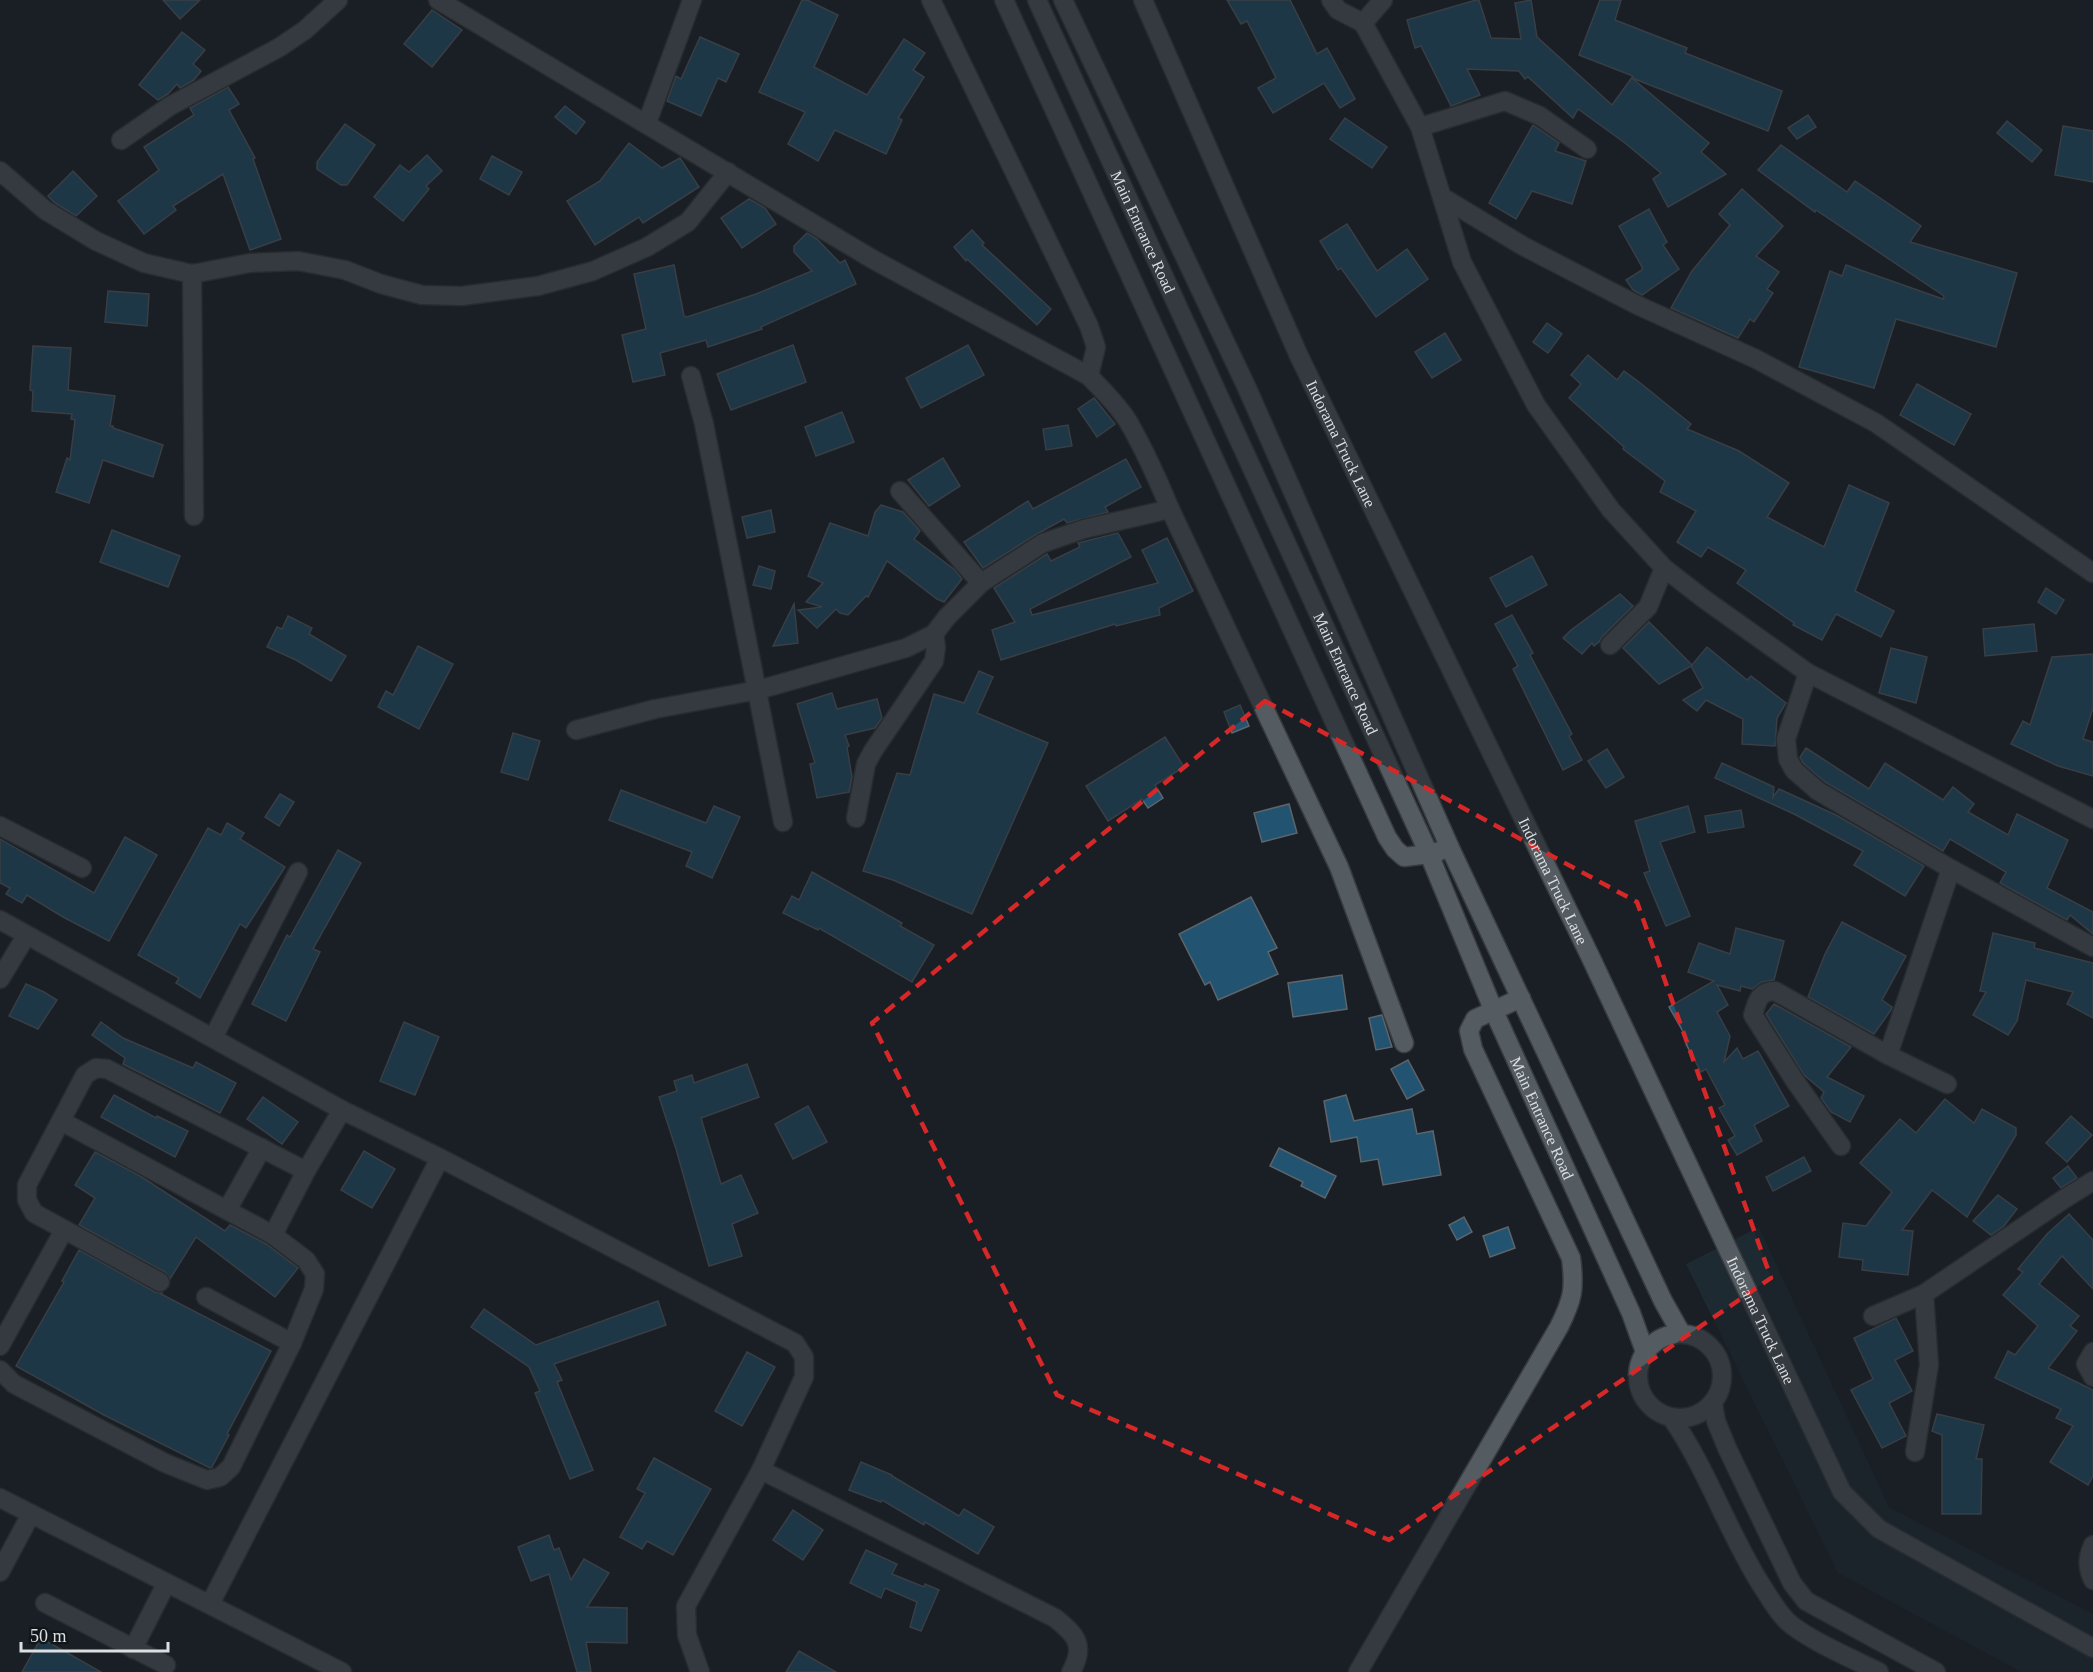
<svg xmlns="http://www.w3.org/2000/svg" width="2093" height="1672" viewBox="0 0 2093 1672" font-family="Georgia,serif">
	<rect width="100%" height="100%" fill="#191f24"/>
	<path fill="#1d2a32" d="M1759,1227L1889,1507L2093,1614V1672H2021L1838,1573L1686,1264Z"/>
	<g fill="#225472" stroke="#5d646a" stroke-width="1.5">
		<path d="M163,0H200L180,19Z"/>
		<path d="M802,0H807L838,15L814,67L867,95L904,39L925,53L913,70L924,77L898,118L902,120L886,154L835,130L818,161L788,144L805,112L759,92Z"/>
		<path d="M1227,0H1290L1317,54L1327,48L1355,99L1340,108L1324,83L1273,113L1258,88L1276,78L1247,21L1241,24Z"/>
		<path d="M1476,0H1479L1491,38L1521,39L1515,3L1531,0L1537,37L1612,105L1633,76L1579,55L1600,0H1621L1615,20L1687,48L1685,53L1782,91L1768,131L1632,78L1709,143L1701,152L1726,174L1668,207L1653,179L1661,173L1625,143L1578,109L1573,118L1528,77L1525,79L1519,71L1467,69L1480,95L1451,106L1421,46L1415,48L1407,20Z"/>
		<path d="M432,10L462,30L432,67L404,44Z"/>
		<path d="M182,32L205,50L193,64L201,71L194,80L180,88L177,84L168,94L158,100L139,85Z"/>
		<path d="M700,37L739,54L726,82L718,78L701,116L667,101L676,76L681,79Z"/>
		<path d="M228,87L239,104L229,110L255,158L253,159L281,239L250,250L223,174L173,206L176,210L144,234L118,201L159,170L144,147L194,115L190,108Z"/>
		<path d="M565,106L585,122L576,134L555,117Z"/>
		<path d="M1808,115L1816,127L1797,139L1788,128Z"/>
		<path d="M1345,118L1387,147L1372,168L1330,139Z"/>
		<path d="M2007,121L2042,150L2032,162L1997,133Z"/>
		<path d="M345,124L375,145L347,185H341L317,169V162Z"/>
		<path d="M1533,125L1559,143L1555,151L1586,161L1572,204L1532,191L1516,219L1489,203Z"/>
		<path d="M2063,126L2093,131V182L2055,175Z"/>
		<path d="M629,143L662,168L680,158L699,187L643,223L639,217L595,245L567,201L600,181Z"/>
		<path d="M1781,145L1847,192L1855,181L1921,226L1910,242L2017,273L1996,347L1896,319L1874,388L1799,367L1830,271L1842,276L1846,265L1943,299L1944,296L1816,210L1815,212L1758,170Z"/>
		<path d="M427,155L442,171L426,186L429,189L403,221L374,197L400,165L409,172Z"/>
		<path d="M492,156L522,172L509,195L480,179Z"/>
		<path d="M73,171L97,196L76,216L55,203L48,196Z"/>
		<path d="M1742,189L1783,226L1756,256L1779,272L1767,289L1773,293L1754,322L1750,319L1738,338L1671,308L1692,271L1730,225L1719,214Z"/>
		<path d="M749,199L765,208L776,224L742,248L721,218Z"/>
		<path d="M1649,209L1667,242L1663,245L1679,269L1642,295L1633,290L1626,280L1642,270V267L1619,226Z"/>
		<path d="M1347,224L1377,271L1407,249L1428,279L1376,317L1341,268L1338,270L1320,241Z"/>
		<path d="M972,230L984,243L982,245L1051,309L1037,325L967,259L966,261L954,247Z"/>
		<path d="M807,233L817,239L840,263L845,260L856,284L761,327L762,329L708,347L706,340L660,353L665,375L633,382L622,335L646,329L634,274L674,265L684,316L687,317L756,294L812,271L794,252V246Z"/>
		<path d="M108,291L149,294L147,326L105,322Z"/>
		<path d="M1547,323L1562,334L1548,353L1533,342Z"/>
		<path d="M1445,333L1461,360L1432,378L1415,352Z"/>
		<path d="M793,345L806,382L731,410L717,374Z"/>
		<path d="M968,345L984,375L921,408L906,378Z"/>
		<path d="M33,346L71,348L68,390L115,396L110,426H113V428L163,445L153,477L103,460L89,503L56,492L67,458L70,460L75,420L71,419L72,414L32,411L33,391L30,390Z"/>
		<path d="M1588,355L1617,380L1624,371L1639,382L1691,424L1687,429L1739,451L1789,483L1767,517L1824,547L1849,485L1889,503L1855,591L1894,611L1881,637L1836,614L1822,640L1793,625L1794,623L1737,583L1746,570L1708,547L1701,557L1677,542L1696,511L1660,492L1665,481L1623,449L1624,447L1569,398L1581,384L1571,375Z"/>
		<path d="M1917,384L1971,414L1954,445L1900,415Z"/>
		<path d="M1094,398L1115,424L1097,437L1078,409Z"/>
		<path d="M842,412L854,442L816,456L805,427Z"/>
		<path d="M1068,425L1072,446L1046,450L1043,429Z"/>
		<path d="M943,458L960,486L929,506L908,480Z"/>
		<path d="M1126,459L1141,487L1105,507L1108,512L1067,523L1064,519L1037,534L983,568L964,542L1028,501L1033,509Z"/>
		<path d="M881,505L903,512L920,531L914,539L955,570L962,579L944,602L937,599L887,561L868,597L866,596L848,615L840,613L836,609L817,628L798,610L822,607L806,602L823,583L808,576L830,523L868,536L875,512Z"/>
		<path d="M771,510L775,532L747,538L742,517Z"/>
		<path d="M112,530L180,556L168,587L100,562Z"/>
		<path d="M1118,533L1131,557L1030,609L1032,615L1158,583L1142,550L1167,538L1193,591L1159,608L1160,615L1116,626L1115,624L1001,660L992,630L1015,622L994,588L1047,554L1051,561L1080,547L1078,543Z"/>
		<path d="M1532,556L1547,585L1506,607L1490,578Z"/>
		<path d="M759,566L775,571L771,589L753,585Z"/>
		<path d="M2046,588L2064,600L2056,614L2038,602Z"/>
		<path d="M1620,594L1633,606L1602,637L1599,642L1594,646L1592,643L1582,654L1563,638L1571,630Z"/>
		<path d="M794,604L798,643L773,646Z"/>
		<path d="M1512,615L1533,653L1530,655L1572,734L1569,736L1582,760L1563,770L1513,669L1518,666L1495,624Z"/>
		<path d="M288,616L312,628L309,634L346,656L331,681L296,660L267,647L277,627L282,629Z"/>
		<path d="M1649,622L1692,665L1707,647L1747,680L1751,676L1786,703L1777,718L1775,746L1742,744L1743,719L1706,700L1697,711L1683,700L1703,688L1691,666L1659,684L1623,648Z"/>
		<path d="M2034,624L2037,651L1985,656L1983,629Z"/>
		<path d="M418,646L453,664L419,729L378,707L386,691L393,695Z"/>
		<path d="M1891,648L1927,657L1916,703L1879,693Z"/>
		<path d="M2093,654V708L2083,739L2093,742V776L2058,766L2011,744L2023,721L2030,725L2052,657Z"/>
		<path d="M979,671L993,677L977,713L1048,743L972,914L893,880L863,871L897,773L910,775L934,694L964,703Z"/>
		<path d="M832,693L837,709L877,699L882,718L875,728L845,735L849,746L847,747L852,777L849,792L817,798L810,764L815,763L797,704Z"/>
		<path d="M1240,705L1249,726L1232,733L1224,712Z"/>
		<path d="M513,733L540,741L528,780L501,772Z"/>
		<path d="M1165,737L1184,767L1155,785L1163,798L1148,808L1142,799L1108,821L1086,786Z"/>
		<path d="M1806,748L1869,789L1885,763L1943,800L1953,787L1974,804L1968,812L2008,835L2017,814L2068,840L2047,888L2093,912V934L2070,915L2067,920L2000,883L2006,872L1950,839L1943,851L1825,782L1803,763L1800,757Z"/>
		<path d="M1607,749L1624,777L1606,788L1588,761Z"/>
		<path d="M1722,763L1774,787L1773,797L1779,789L1836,815L1924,866L1905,896L1854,865L1863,851L1794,814L1715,778Z"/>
		<path d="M621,790L706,823L714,806L740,817L712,878L686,866L692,852L609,820Z"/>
		<path d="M280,794L294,802L279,826L265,817Z"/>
		<path d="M1289,804L1297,833L1262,842L1254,813Z"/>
		<path d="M1688,806L1695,832L1660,842L1690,916L1666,926L1644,873L1650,871L1635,821Z"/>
		<path d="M1741,810L1744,827L1708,833L1705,816Z"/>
		<path d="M227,823L244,833L240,839L285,867L246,928L240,924L200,998L176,983L179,978L138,955L208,828L221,835Z"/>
		<path d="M125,837L157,855L109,941L63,917L27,895L22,903L6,894L10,888L0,883V839L94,893Z"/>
		<path d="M338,850L361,863L313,949L320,952L286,1021L252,1004L287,935L290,937Z"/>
		<path d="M812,872L902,923L900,926L934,945L912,982L819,928L818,930L783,913L792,896L799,900Z"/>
		<path d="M1251,897L1277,948L1268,952L1278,974L1218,1000L1210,982L1205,985L1179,934Z"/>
		<path d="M1842,922L1906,956L1882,1000L1892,1007L1891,1010L1874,1034L1808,997L1825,954Z"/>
		<path d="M1736,928L1784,941L1774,980L1762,982L1752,989L1741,986L1740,991L1717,985L1728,1005L1717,1012L1730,1036L1724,1062L1737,1048L1743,1059L1758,1051L1789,1106L1754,1125L1762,1141L1737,1155L1728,1140L1735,1136L1719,1108L1725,1105L1706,1069L1701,1072L1686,1044L1689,1042L1669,1007L1714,981L1688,972L1699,943L1730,954Z"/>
		<path d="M1993,933L2035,943L2034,948L2093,963V1018L2067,1004L2073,992L2026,980L2017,1021L2008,1035L1973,1015L1986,992L1980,991Z"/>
		<path d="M1342,975L1347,1009L1293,1017L1288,983Z"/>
		<path d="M26,984L44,992L57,1000L38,1029L9,1016Z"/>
		<path d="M1774,1004L1851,1047L1827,1077L1864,1096L1850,1122L1831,1112L1821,1098L1824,1092L1804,1075L1766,1014Z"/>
		<path d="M1382,1015L1392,1047L1376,1050L1369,1018Z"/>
		<path d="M101,1022L123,1038L193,1068L196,1062L236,1083L220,1113L123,1064L125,1058L92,1035Z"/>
		<path d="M404,1022L439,1037L415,1095L380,1081Z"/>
		<path d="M1408,1060L1424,1090L1407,1099L1391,1069Z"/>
		<path d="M747,1064L759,1097L701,1118L721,1184L741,1175L758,1213L732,1224L742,1256L709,1266L676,1149L659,1097L677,1091L674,1081L692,1075L694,1083Z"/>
		<path d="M114,1095L156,1118L157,1116L188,1131L175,1157L101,1117Z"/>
		<path d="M1346,1095L1354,1121L1412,1109L1417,1134L1433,1131L1441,1175L1383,1185L1378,1159L1361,1162L1357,1137L1331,1142L1324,1101Z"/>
		<path d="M263,1097L298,1122L282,1144L247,1119Z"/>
		<path d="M1945,1099L1974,1123L1982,1109L2016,1128V1135L1967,1217L1932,1190L1902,1230L1913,1231L1908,1275L1862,1270L1863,1260L1839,1257L1843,1223L1866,1226L1892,1192L1860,1163L1900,1119L1916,1133Z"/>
		<path d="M808,1106L827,1142L793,1159L775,1124Z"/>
		<path d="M2071,1116L2092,1135L2067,1162L2046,1143Z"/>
		<path d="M1279,1148L1336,1176L1325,1198L1301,1186L1303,1182L1270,1166Z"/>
		<path d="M364,1151L395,1169L372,1208L341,1190Z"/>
		<path d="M95,1152L140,1176L225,1231L230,1225L266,1244L298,1268L275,1297L196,1237L170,1279L165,1272L79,1225L95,1198L75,1185Z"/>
		<path d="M1804,1157L1811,1171L1773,1191L1766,1177Z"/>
		<path d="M2068,1166L2077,1178L2061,1188L2053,1178Z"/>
		<path d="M1998,1195L2017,1209L2004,1226L1991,1235L1973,1221Z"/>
		<path d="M2069,1214L2093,1240V1289L2062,1256L2039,1284L2079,1316L2070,1326L2077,1331L2048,1368L2093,1390V1476L2088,1485L2050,1462L2073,1426L2056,1418L2061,1409L1995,1378L2008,1351L2015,1355L2038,1326L2003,1295L2023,1272L2018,1269L2047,1234Z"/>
		<path d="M1464,1217L1472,1232L1457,1240L1449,1225Z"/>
		<path d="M1508,1227L1515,1248L1490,1257L1483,1236Z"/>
		<path d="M79,1250L155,1292L162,1293L161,1294L271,1351L227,1434L229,1435L212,1467L210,1468L104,1415L16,1366L64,1282L62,1281Z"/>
		<path d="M658,1301L666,1325L554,1364L562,1380L557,1382L593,1470L570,1479L535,1393L540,1391L529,1367L471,1327L484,1309L536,1345Z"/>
		<path d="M1896,1318L1913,1351L1895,1360L1912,1391L1889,1403L1906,1436L1882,1448L1851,1390L1873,1379L1854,1338Z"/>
		<path d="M747,1352L775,1367L742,1426L715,1411Z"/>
		<path d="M1937,1414L1984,1425L1976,1459H1982L1981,1514H1942V1435L1932,1431Z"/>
		<path d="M654,1458L711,1489L673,1555L647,1541L642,1549L620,1537L645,1493L637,1489Z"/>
		<path d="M861,1462L892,1475V1476L959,1516L964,1509L994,1527L978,1554L925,1522L924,1525L882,1500L881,1502L849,1490Z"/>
		<path d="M793,1510L823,1530L803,1560L773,1540Z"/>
		<path d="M549,1535L554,1550L559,1548L571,1580L584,1559L609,1573L587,1607L627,1608V1643L586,1642L591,1672H577L549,1574L531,1581L518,1547Z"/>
		<path d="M866,1550L897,1564L892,1574L924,1587L925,1584L939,1590L921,1631L910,1627L917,1602L885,1588L881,1598L850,1583Z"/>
		<path d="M41,1638L101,1672H22Z"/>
		<path d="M799,1651L836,1672H786Z"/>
	</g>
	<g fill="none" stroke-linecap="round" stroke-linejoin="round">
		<g stroke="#383c40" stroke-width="21">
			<g id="minor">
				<path d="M438,0L874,260L1089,376C1103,391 1119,406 1129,423C1145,451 1158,480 1170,509L1339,867L1404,1043"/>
				<path d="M931,0L1089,326L1096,347L1089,376"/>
				<path d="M1004,0L1387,837L1395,849L1404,857L1429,854L1440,851"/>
				<path id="s1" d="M1037,0L1429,854L1493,1009L1631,1313L1645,1352"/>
				<path d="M1063,0L1247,388L1450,848L1663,1301L1681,1333"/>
				<path id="s2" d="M1143,0L1299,356L1590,956L1842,1492L1879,1529L2093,1648"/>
				<path d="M1331,0L1338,10L1363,23L1420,127L1462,262L1536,405L1611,510L1664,568L1704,599L1808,673L2093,819"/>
				<path d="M1363,23L1383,0"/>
				<path d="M647,123L692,0"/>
				<path d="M1420,127L1505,101L1540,116L1587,149"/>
				<path d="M121,140L170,106L280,47L305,30L338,0"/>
				<path d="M0,171L45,210L96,241L144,263L192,274"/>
				<path d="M1442,197L1523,246L1637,305L1756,359L1876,423L2093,573"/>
				<path d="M691,376L704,424L783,822"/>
				<path d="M900,491L981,583"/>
				<path d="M194,516L192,274L250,263L298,261L345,270L381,284L422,295L462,296L538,286L593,271L647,247L688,222L728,172"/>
				<path d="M1610,645L1648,607L1664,568"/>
				<path d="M1808,673L1786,739L1788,759L1794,770L1818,791L1951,869L2093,947"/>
				<path d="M576,730L655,709L758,690L906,648L934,634L947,617L981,583L1043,543L1084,529L1170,509"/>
				<path d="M856,818L866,764L873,751L934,661L936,647L934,634"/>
				<path d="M0,826L82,868"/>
				<path d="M0,920L342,1110L440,1158L795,1343L804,1357V1377L761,1470L686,1606L687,1635L700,1672"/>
				<path d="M0,979L26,936"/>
				<path d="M213,1038L298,872"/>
				<path d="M1888,1055L1951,869"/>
				<path d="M1841,1146L1795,1081L1753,1015C1757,1001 1759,991 1775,991L1888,1055L1947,1084"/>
				<path d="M227,1210L262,1148"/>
				<path d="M273,1235L306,1171L342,1110"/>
				<path d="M160,1282L34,1213L27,1200V1185L85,1075L96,1068L107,1069L306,1171"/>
				<path d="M206,1297L292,1343"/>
				<path d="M1873,1316L1924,1294L2064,1199L2093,1181"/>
				<circle cx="1680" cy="1376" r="42"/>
				<path d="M0,1346L64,1230"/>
				<path d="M2093,1352L2086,1364L2093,1377"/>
				<path d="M0,1370L14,1384L165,1463L207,1480L220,1477L231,1467L292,1343L314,1289L315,1274L306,1260L273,1235L61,1121"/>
				<path d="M1713,1404L1716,1421L1727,1448L1792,1583L1806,1601L1936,1672"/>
				<path d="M1671,1417C1707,1469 1727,1530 1760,1583C1768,1595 1776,1610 1787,1621C1806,1639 1853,1659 1879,1672"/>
				<path d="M1915,1452L1929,1365L1924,1294"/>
				<path d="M761,1470L1055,1618C1076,1635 1086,1645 1071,1672"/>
				<path d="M0,1498L342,1672"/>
				<path d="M2093,1545C2087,1558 2087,1567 2093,1580"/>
				<path d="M0,1572L31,1514"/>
				<path d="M45,1603L166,1665"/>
				<path d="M210,1604L440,1158"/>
				<path d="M133,1649L166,1584"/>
				<path d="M1358,1672L1559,1327C1573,1299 1575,1289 1571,1258L1473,1049L1469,1031L1475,1019L1521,998"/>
			</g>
		</g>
		<use href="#minor" stroke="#555c61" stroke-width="18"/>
	</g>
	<path d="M0 0H2093V1672H0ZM1265,701L1637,902L1771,1278L1389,1540L1057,1395L872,1023Z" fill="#191f24" fill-opacity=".55" fill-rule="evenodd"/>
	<path fill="none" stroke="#d62828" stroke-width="4.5" stroke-dasharray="12 8" stroke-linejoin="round" d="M1265,701L1637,902L1771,1278L1389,1540L1057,1395L872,1023Z"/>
	<g text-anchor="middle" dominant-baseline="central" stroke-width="5" stroke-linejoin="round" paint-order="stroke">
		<g font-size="16" fill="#dbdfe2" stroke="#10161a">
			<text stroke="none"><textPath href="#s1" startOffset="255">Main Entrance Road</textPath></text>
			<text stroke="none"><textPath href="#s2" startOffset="486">Indorama Truck Lane</textPath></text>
			<text stroke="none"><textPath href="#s1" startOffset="741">Main Entrance Road</textPath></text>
			<text stroke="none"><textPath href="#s2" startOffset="972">Indorama Truck Lane</textPath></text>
			<text stroke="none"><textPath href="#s1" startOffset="1227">Main Entrance Road</textPath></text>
			<text stroke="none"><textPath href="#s2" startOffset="1458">Indorama Truck Lane</textPath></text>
		</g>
	</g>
	<path d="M21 1642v9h147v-9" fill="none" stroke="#dbdfe2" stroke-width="3"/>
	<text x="30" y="1642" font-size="18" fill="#dbdfe2" stroke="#10161a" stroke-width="4.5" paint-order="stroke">50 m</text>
</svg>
